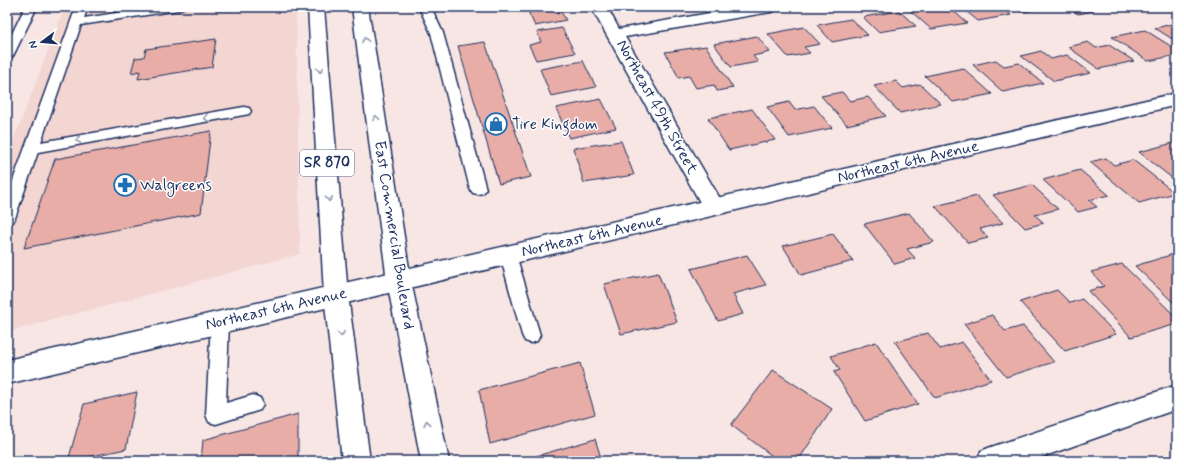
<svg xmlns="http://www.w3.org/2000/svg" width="1184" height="468" viewBox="0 0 1184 468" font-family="Mynerve,sans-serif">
	<rect width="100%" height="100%" fill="#f8e6e5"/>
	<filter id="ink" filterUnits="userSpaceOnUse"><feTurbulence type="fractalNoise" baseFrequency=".025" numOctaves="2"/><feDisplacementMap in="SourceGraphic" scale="8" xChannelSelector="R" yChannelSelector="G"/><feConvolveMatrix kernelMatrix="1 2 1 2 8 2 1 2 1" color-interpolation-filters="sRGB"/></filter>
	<g filter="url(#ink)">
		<path fill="#f3d5d2" d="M65,7H296L300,254L7,332V157Z"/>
		<g fill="#e8ada7" stroke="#1b2f5e">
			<path d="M434,7H465L435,11Z"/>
			<path d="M526,7H552L555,13L561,12L566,20L535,26Z"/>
			<path d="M949,7L967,23L931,29L907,8Z"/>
			<path d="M961,7H1001L1011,15L978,21Z"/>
			<path d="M1015,7H1055L1022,12Z"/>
			<path d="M1068,7H1088L1094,11L1078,14Z"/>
			<path d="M899,11L916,26L878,32L863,17Z"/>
			<path d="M851,19L868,35L832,42L817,25Z"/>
			<path d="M1177,23V42L1155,28Z"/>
			<path d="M804,27L820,44L804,47L810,53L788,57L768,34Z"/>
			<path d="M562,28L575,53L536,60L529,45L541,42L537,32Z"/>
			<path d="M1145,30L1177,50V55L1148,61L1112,37Z"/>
			<path d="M757,36L770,52L753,56L758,62L731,67L714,44Z"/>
			<path d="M216,39L212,67L138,79L140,71L131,73L135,58L144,57L146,49Z"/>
			<path d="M485,42L531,177L499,184L458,46Z"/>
			<path d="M1088,42L1096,48L1109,45L1134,61L1099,69L1068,47Z"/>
			<path d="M706,46L733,88L717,91L714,85L696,88L689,76L679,78L665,52Z"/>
			<path d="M1041,51L1051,59L1067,55L1091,73L1054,81L1021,56Z"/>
			<path d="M996,60L1004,66L1019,63L1043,83L1003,92L973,65Z"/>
			<path d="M583,61L596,87L551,96L540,69Z"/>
			<path d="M963,68L992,94L953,102L925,76Z"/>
			<path d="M896,81L903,88L920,84L941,104L900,113L874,86Z"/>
			<path d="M842,92L850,101L868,97L886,116L847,125L821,96Z"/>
			<path d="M601,99L616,128L569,138L556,108Z"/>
			<path d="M789,102L795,110L814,106L832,128L789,137L767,107Z"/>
			<path d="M752,109L775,140L729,150L708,118Z"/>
			<path d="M211,131L201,213L24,248L55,159Z"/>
			<path d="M621,141L634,175L584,183L573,148Z"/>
			<path d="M1177,142V182L1139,152Z"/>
			<path d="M1106,158L1114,165L1133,160L1175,193L1139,203L1090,162Z"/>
			<path d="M1080,170L1109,195L1089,200L1097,207L1078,212L1043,180Z"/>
			<path d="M1032,185L1058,209L1035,215L1044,223L1025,228L993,195Z"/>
			<path d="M977,196L1003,223L980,229L988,238L968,243L935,206Z"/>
			<path d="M909,213L934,242L907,249L915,258L895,264L864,224Z"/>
			<path d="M833,234L853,261L801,275L783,246Z"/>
			<path d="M1177,253V306L1135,266Z"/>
			<path d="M747,255L766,285L733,294L743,314L718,321L691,269Z"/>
			<path d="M1122,264L1177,318V324L1131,337L1088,291L1104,286L1091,272Z"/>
			<path d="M658,273L677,322L621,334L604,284Z"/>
			<path d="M1057,290L1070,303L1082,299L1116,334L1065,351L1020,302Z"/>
			<path d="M992,315L1005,331L1023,326L1054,362L1006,377L964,324Z"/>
			<path d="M928,333L940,349L962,342L991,380L935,398L895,342Z"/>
			<path d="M876,342L918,404L865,421L834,372L840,370L831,356Z"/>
			<path d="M580,363L595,414L490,444L479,390Z"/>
			<path d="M773,370L832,409L798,461H779L731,425Z"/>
			<path d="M137,392L126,449L68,461L84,404Z"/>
			<path d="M298,414V461H201L203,440Z"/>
			<path d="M595,439L602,461H527L526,459Z"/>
		</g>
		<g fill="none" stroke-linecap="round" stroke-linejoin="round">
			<g stroke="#1b2f5e" stroke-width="3">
				<g id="service">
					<path d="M25,7H37L13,56L7,60V44Z"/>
					<path d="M76,7H88L84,18L156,7H185L179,10L81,25L41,142L244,107L249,108L251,111L249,114L244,115L38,152L15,218L13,222L7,224V197Z"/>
					<path d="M419,7H431L443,33L486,189L483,193L478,194L473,193L470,189L431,33Z"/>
					<path d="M508,249L514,250L516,255L540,335L537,341L531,343L525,341L522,335L500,255L502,250Z"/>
					<path d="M220,314L226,317L229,322L226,403L253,395L260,398L263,404L260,410L216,424L209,422L206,415L211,322L214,317Z"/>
				</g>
			</g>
			<g stroke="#1b2f5e" stroke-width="3">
				<g id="minor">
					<path d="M591,7H607L619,29L744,7H779L776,10L771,12L625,37L725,207L722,213L714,215L706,213Z"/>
					<path d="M1177,385V409L1031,461H977L981,451L991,447Z"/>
				</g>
			</g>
			<g stroke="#1b2f5e" stroke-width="3">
				<path id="tertiary" d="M1177,93V105L7,384V360Z"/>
			</g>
			<g stroke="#1b2f5e" stroke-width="3">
				<g id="primary">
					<path d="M308,7H324L348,295L370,461H342L324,295Z"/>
					<path d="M352,7H368L411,281L449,461H421L387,281Z"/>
				</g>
			</g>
			<use href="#service" fill="#fff" fill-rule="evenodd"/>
			<use href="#minor" fill="#fff" fill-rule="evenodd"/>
			<use href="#tertiary" fill="#fff" fill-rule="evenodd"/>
			<use href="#primary" fill="#fff" fill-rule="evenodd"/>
		</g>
		<defs><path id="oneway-chevron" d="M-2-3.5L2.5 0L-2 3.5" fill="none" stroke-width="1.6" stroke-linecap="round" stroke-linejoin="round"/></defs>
		<g stroke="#8d97ae">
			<use href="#oneway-chevron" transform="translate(365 40) rotate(-98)"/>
			<use href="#oneway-chevron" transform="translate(320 70) rotate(87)"/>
			<use href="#oneway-chevron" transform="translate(206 118) rotate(170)"/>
			<use href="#oneway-chevron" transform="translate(376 118) rotate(-98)"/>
			<use href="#oneway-chevron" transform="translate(78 140) rotate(170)"/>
			<use href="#oneway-chevron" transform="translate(329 199) rotate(86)"/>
			<use href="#oneway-chevron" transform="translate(341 334) rotate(83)"/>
			<use href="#oneway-chevron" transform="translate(427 423) rotate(-101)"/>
		</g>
	</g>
	<defs>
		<g id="shop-ring" transform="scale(1.15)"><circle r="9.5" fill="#fff" stroke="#1f6fb2" stroke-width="1.5"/><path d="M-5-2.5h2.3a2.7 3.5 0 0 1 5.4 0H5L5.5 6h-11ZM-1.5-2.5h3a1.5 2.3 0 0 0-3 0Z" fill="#1f6fb2"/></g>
		<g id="pharmacy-ring" transform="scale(1.15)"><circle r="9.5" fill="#fff" stroke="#1f6fb2" stroke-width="1.5"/><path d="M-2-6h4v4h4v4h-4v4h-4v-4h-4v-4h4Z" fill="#1f6fb2"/></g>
	</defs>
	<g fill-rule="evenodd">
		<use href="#shop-ring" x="496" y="124"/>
		<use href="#pharmacy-ring" x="125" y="185"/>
	</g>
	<g text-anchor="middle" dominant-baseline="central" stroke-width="3" stroke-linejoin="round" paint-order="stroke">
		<rect fill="#fff" stroke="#5f6d8e" stroke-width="1" x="300" y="150" width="54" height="26" rx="3"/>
		<g font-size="15" font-weight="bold" fill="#1b2f5e">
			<text x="327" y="163">SR 870</text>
		</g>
		<g font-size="16" fill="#1b2f5e" stroke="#fff">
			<text transform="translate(657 107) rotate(61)">Northeast 49th Street</text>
			<text transform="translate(908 162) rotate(-13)">Northeast 6th Avenue</text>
			<text transform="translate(394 235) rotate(81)">East Commercial Boulevard</text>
			<text transform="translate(592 236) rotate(-13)">Northeast 6th Avenue</text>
			<text transform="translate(276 309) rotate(-13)">Northeast 6th Avenue</text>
		</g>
		<g font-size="16" fill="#1b2f5e" stroke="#fff" text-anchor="start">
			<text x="512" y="124">Tire Kingdom</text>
			<text x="140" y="185">Walgreens</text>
		</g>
	</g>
	<rect width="1184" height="468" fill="none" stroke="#fff" stroke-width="24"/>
	<rect x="12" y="12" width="1160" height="444" fill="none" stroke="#1b2f5e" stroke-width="1.5" filter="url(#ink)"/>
	<g transform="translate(42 42) rotate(254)" stroke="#ffffff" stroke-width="3" paint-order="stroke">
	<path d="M0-3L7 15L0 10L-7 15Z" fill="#1b2f5e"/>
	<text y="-6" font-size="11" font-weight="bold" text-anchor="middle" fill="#1b2f5e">N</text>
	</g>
</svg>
